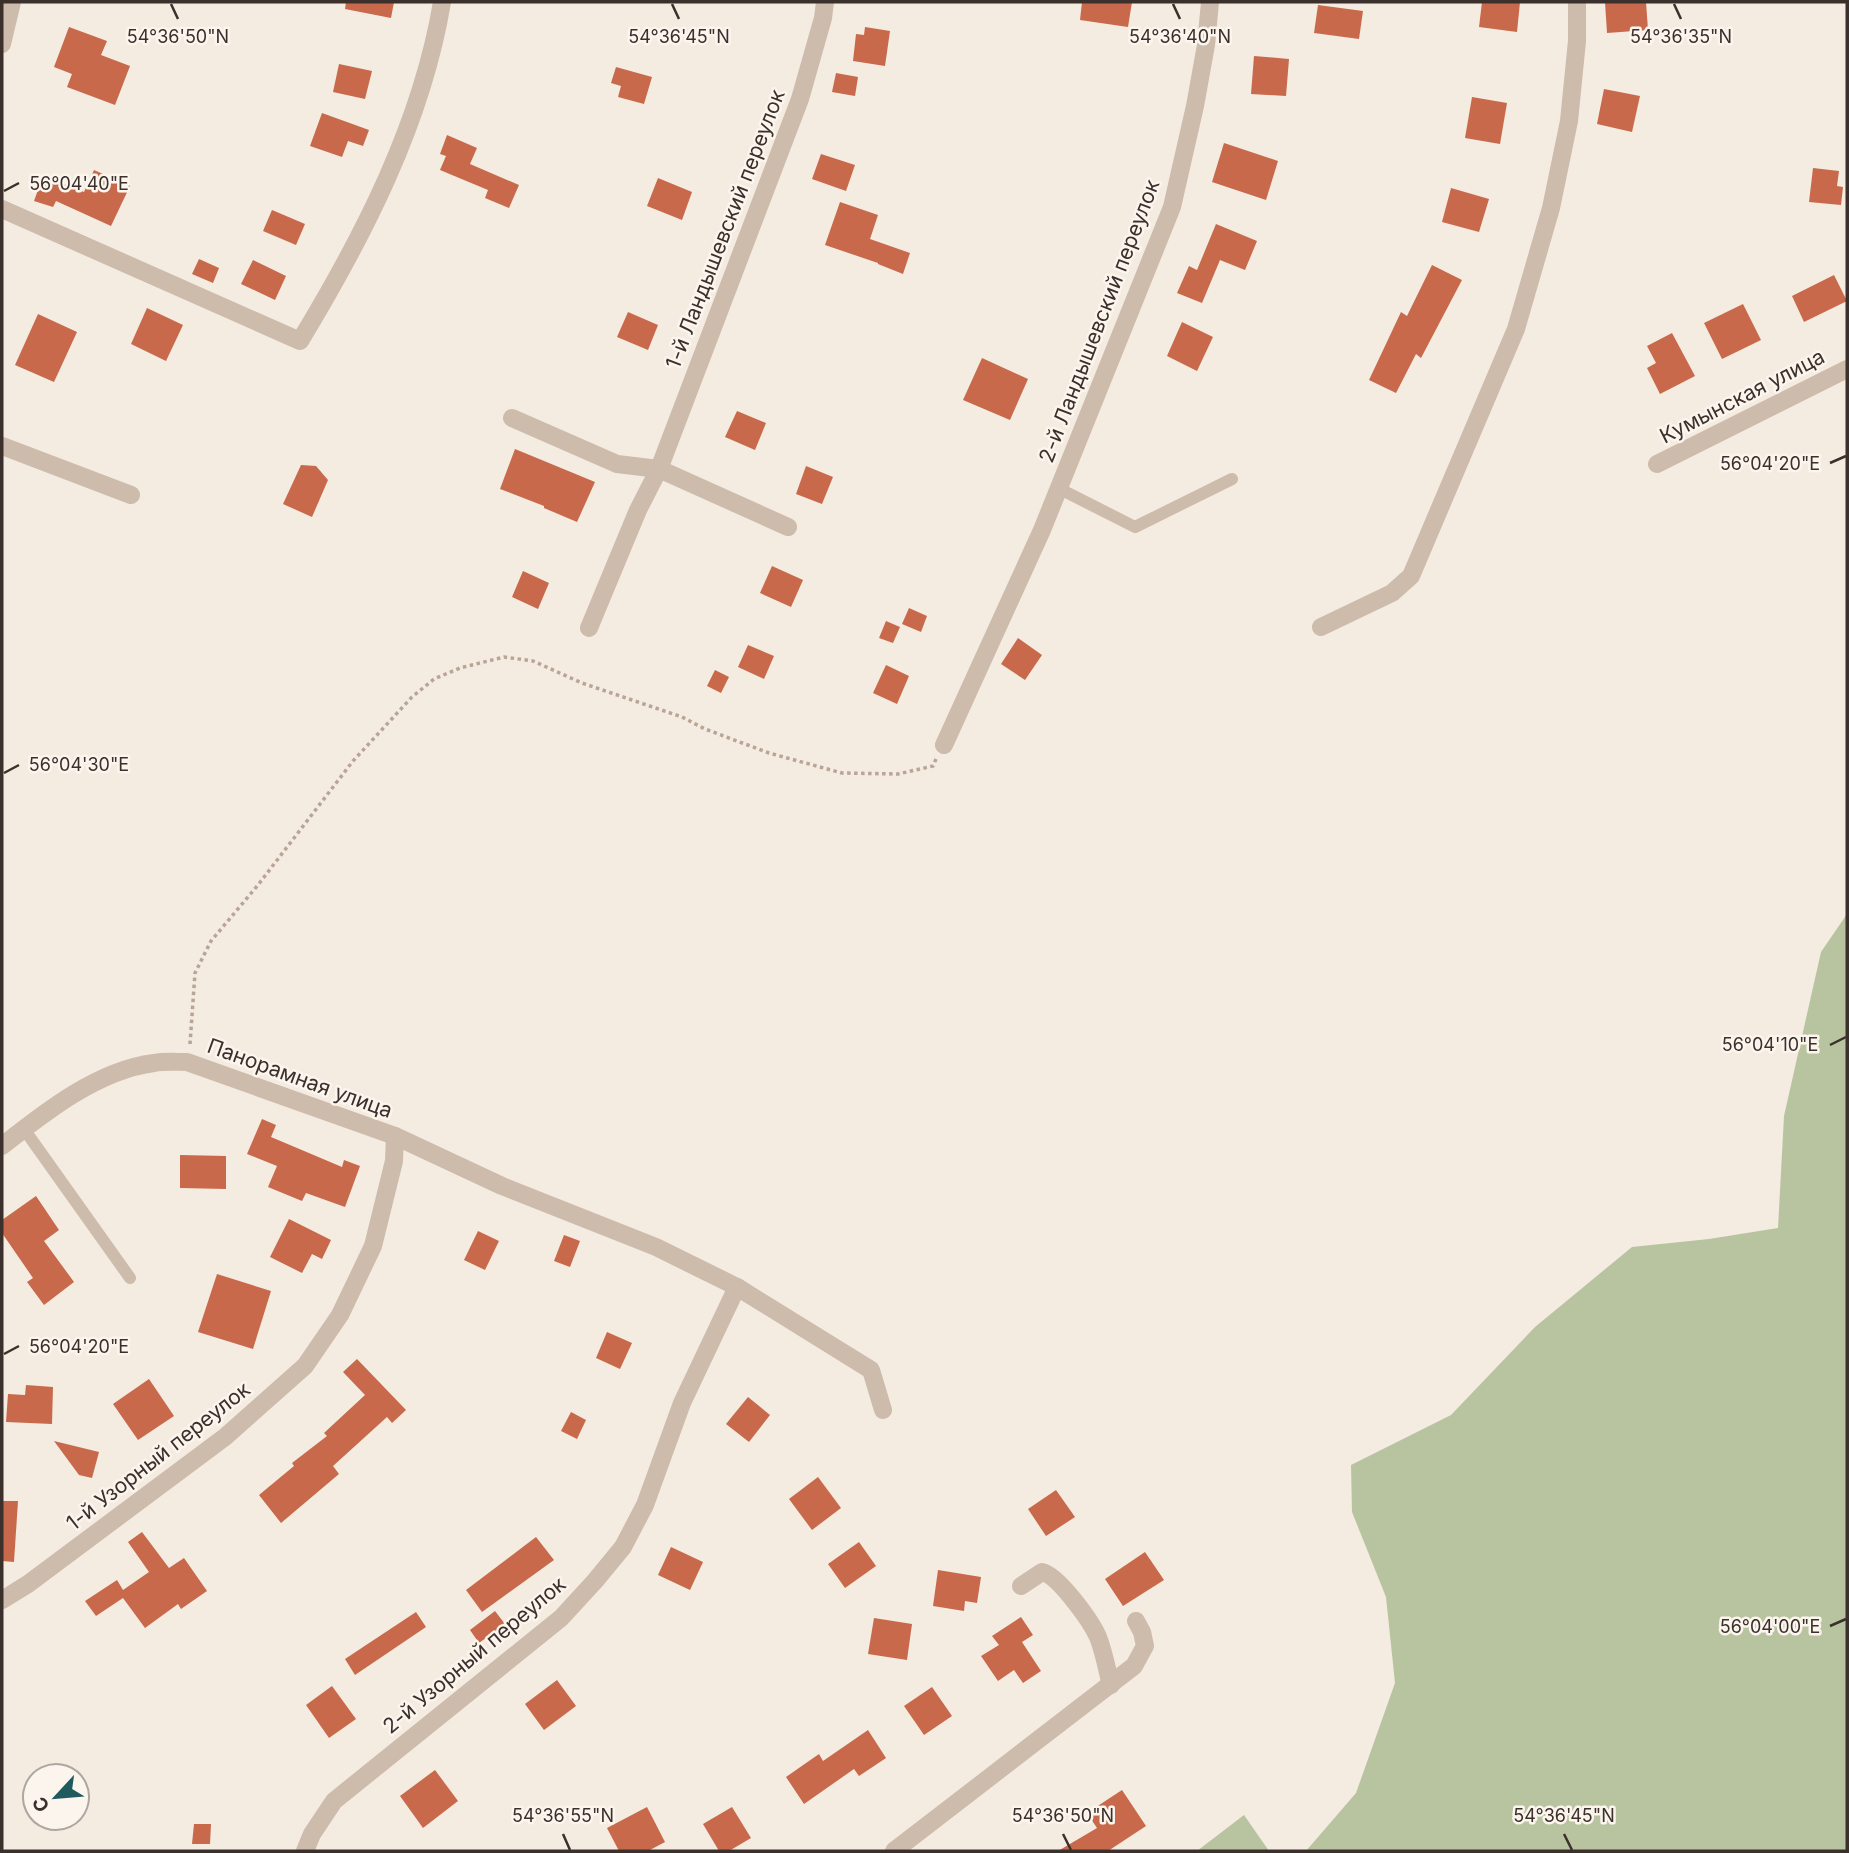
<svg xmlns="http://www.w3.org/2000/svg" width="1849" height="1853" viewBox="0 0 1849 1853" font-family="Inter,sans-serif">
	<rect width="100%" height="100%" fill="#f4ebe1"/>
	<g fill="#b8c4a0">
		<path d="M1847,914V1851H1306L1356,1793L1395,1683L1386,1597L1352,1512L1351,1465L1451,1415L1535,1327L1632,1247L1709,1239L1778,1228L1784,1116L1821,952Z"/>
		<path d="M1244,1815L1269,1851H1197Z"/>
	</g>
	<g fill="#c8694b">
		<path d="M346,2H394L391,18L345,9Z"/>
		<path d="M1082,2H1132L1128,27L1080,20Z"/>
		<path d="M1482,2H1520L1517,32L1479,27Z"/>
		<path d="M1605,2H1646L1648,30L1607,33Z"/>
		<path d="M1318,5L1363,11L1359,39L1314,33Z"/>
		<path d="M69,27L107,41L101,55L130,66L115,105L67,87L72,74L54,67Z"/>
		<path d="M865,27L890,31L885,66L853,61L856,34L864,35Z"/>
		<path d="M1254,56L1289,59L1286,96L1251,94Z"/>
		<path d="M339,64L372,71L365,99L333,92Z"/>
		<path d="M616,67L652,77L644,104L618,97L621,86L611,83Z"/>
		<path d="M836,73L858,77L855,96L832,92Z"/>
		<path d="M1604,89L1640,96L1632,132L1597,124Z"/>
		<path d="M1472,97L1507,103L1500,144L1465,138Z"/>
		<path d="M322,113L369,130L363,146L348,141L342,157L310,146Z"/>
		<path d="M447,135L477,148L470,164L519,185L509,208L485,198L488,190L440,170L446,156L440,154Z"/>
		<path d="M1224,143L1278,161L1266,200L1212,182Z"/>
		<path d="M821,154L855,165L846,191L812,179Z"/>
		<path d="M1813,168L1839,171L1837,186L1843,187L1841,205L1809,202Z"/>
		<path d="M94,170L130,186L111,226L56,201L53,207L34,201L43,176L84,192Z"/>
		<path d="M658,178L692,192L682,220L647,206Z"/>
		<path d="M1451,188L1489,199L1479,232L1442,222Z"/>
		<path d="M840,202L878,215L870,239L910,253L903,274L878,264V263L825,245Z"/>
		<path d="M272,210L305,224L296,245L263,231Z"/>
		<path d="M1216,224L1257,241L1245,270L1220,260L1202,303L1177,293L1189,266L1197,270Z"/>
		<path d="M199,259L219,268L213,283L192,274Z"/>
		<path d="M253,260L286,276L275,300L241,284Z"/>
		<path d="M1432,265L1462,280L1421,358L1416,354L1396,393L1369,380L1401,312L1407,316Z"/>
		<path d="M1834,275L1847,301L1804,322L1792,296Z"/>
		<path d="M1743,304L1761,340L1722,359L1704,323Z"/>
		<path d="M147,308L183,325L166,361L131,344Z"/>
		<path d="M628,312L658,325L648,350L617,337Z"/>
		<path d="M38,314L77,332L54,382L15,365Z"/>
		<path d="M1182,322L1213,337L1197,371L1167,356Z"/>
		<path d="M1672,333L1695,376L1660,394L1647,368L1656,363L1647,346Z"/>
		<path d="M982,358L1028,379L1010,420L963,400Z"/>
		<path d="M737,411L766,423L755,450L725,437Z"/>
		<path d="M515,449L595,482L577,522L544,508V506L500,489Z"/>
		<path d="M301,465L316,466L328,480L312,517L283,504Z"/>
		<path d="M806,466L833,477L822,504L796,494Z"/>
		<path d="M772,566L803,580L791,607L760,593Z"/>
		<path d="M523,571L549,583L538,609L512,597Z"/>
		<path d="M909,608L927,616L921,632L902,624Z"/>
		<path d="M886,621L900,627L893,643L879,638Z"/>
		<path d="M1018,638L1042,655L1025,680L1001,664Z"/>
		<path d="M748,645L774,656L764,679L738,667Z"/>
		<path d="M886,665L909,676L897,704L873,693Z"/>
		<path d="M715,670L729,677L721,693L707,686Z"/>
		<path d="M262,1119L276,1125L271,1137L342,1167L344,1160L360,1166L345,1207L306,1193L302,1201L268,1187L277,1166L247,1154Z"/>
		<path d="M180,1155L226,1156V1189L180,1188Z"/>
		<path d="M36,1196L59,1230L44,1241L74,1282L44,1305L27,1282L33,1278L2,1233V1220Z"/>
		<path d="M289,1219L331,1240L322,1259L312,1254L302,1273L270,1257Z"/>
		<path d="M478,1231L499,1241L485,1270L464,1260Z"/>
		<path d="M564,1235L580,1241L570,1267L554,1261Z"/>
		<path d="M217,1274L271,1291L253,1349L198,1332Z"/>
		<path d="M607,1332L632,1343L620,1369L596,1358Z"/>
		<path d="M357,1359L406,1410L392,1423L387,1417L333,1466L339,1474L281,1523L259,1495L294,1466L292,1463L327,1436L324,1433L365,1395L343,1372Z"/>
		<path d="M149,1379L174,1416L138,1440L113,1404Z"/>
		<path d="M26,1385L53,1387L52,1424L6,1422L8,1394L25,1395Z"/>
		<path d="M748,1397L770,1415L749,1442L726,1424Z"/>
		<path d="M571,1412L586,1420L577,1439L561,1431Z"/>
		<path d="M54,1441L99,1452L92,1478L79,1475Z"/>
		<path d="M818,1477L841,1508L812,1530L789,1499Z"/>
		<path d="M1056,1490L1075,1517L1046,1536L1028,1509Z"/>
		<path d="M2,1501H18L14,1562L2,1561Z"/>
		<path d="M142,1532L169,1568L184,1558L207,1591L181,1609L178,1604L145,1628L123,1598L96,1616L85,1601L117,1580L123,1590L149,1572L128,1542Z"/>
		<path d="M536,1537L554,1560L482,1612L466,1590Z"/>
		<path d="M859,1542L876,1566L845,1588L828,1564Z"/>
		<path d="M671,1547L703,1562L690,1590L658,1575Z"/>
		<path d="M1145,1552L1164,1580L1123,1606L1105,1579Z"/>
		<path d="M938,1570L981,1577L977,1603L965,1601L964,1611L933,1606Z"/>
		<path d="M495,1611L505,1624L479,1643L470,1630Z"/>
		<path d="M416,1612L426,1627L355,1675L345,1659Z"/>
		<path d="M1021,1617L1033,1635L1022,1642L1041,1671L1023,1683L1014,1670L998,1681L981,1656L999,1645L992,1636Z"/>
		<path d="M874,1618L912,1624L907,1660L868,1654Z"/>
		<path d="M557,1680L576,1706L544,1730L525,1704Z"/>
		<path d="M332,1686L356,1719L329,1738L306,1705Z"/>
		<path d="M932,1687L952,1716L924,1735L904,1706Z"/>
		<path d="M868,1730L886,1758L859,1776L854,1769L804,1804L786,1777L819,1754L823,1761Z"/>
		<path d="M435,1770L458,1801L423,1828L400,1796Z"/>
		<path d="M1122,1790L1146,1826L1108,1851H1058L1097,1828L1087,1813Z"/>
		<path d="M647,1807L665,1842L648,1851H619L607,1828Z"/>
		<path d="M732,1807L751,1838L729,1851H719L703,1824Z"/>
		<path d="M194,1824H211L210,1844H192Z"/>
	</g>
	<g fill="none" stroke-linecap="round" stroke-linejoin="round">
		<path stroke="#b9a596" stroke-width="3.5" stroke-dasharray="3.5 3.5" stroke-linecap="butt" d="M190,1044L195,973L211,941L258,885L353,761L412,697L434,679L460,668L504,657L533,661L582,683L682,717L705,729L769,753L842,773L898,774L933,766L936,759"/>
		<g stroke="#cdbbac" stroke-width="12">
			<path d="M1058,488L1135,527L1232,479"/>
			<path d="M24,1129L130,1278"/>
		</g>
		<g stroke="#cdbbac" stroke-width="18">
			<path d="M2,44L12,2"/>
			<path d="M2,209L300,341C363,237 422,123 442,2"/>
			<path d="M512,418L617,464L659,469L788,527"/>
			<path d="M2,446L131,495"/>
			<path d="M1657,464L1847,369"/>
			<path d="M1321,627L1392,593L1411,576L1516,329L1551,208L1569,121L1577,41V2"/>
			<path d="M589,628L638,510L659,469L800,99L823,18L825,2"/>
			<path d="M944,745L1042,530L1172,207L1195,106L1206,45L1210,2"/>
			<path d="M2,1146C45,1112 98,1070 154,1063C165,1061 176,1062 187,1062L395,1136L502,1186L656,1247L737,1287L871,1370L883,1410"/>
			<path d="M1021,1586L1042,1572C1058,1575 1091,1621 1098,1637C1104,1652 1107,1670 1111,1685"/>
			<path d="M2,1600L28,1584L225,1437L305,1366L340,1315L373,1246L394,1161L395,1136"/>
			<path d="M305,1851L312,1834L334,1801L561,1618L595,1581L623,1547L645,1505L682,1403L737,1287"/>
			<path d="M894,1851L1134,1666L1145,1646L1142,1632L1136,1621"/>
		</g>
	</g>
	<path fill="none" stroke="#3b302b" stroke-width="2.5" d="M171,4L178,19M672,4L679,19M1173,4L1180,19M1674,4L1681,19M4,191L19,183M1830,463L1846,456M4,773L19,765M1830,1045L1846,1037M4,1354L19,1346M1830,1626L1846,1619M563,1834L570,1850M1063,1834L1071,1850M1564,1834L1572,1850"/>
	<g text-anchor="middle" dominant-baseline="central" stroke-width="5" stroke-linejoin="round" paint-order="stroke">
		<g font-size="21" fill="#3b302b" stroke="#fbf5ee">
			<text transform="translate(725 229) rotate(-69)">1-й Ландышевский переулок</text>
			<text transform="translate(1099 321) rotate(-69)">2-й Ландышевский переулок</text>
			<text transform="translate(1742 396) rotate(-27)">Кумынская улица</text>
			<text transform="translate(300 1078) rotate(20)">Панорамная улица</text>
			<text transform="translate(158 1456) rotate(-38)">1-й Узорный переулок</text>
			<text transform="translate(474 1655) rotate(-40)">2-й Узорный переулок</text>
		</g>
	</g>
	<g font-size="18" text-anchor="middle" fill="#3b302b" stroke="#fbf5ee" stroke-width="5" stroke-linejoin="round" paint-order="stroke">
		<text x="1180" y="43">54°36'40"N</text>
		<text x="178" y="43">54°36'50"N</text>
		<text x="679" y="43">54°36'45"N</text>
		<text x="1681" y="43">54°36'35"N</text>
		<text x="79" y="190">56°04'40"E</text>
		<text x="1770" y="470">56°04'20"E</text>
		<text x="79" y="771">56°04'30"E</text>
		<text x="1770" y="1051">56°04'10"E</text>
		<text x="79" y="1353">56°04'20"E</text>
		<text x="1770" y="1633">56°04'00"E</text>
		<text x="563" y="1822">54°36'55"N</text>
		<text x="1063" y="1822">54°36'50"N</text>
		<text x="1564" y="1822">54°36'45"N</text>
	</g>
	<rect width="1849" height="1853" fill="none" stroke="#3b302b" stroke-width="7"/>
	<g transform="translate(56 1797) rotate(244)"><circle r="33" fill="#fbf5ee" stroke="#aea6a0" stroke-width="2"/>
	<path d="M0-5L12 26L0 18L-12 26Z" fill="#1f5a5e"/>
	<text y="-10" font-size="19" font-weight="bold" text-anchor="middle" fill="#3b302b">С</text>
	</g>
</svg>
